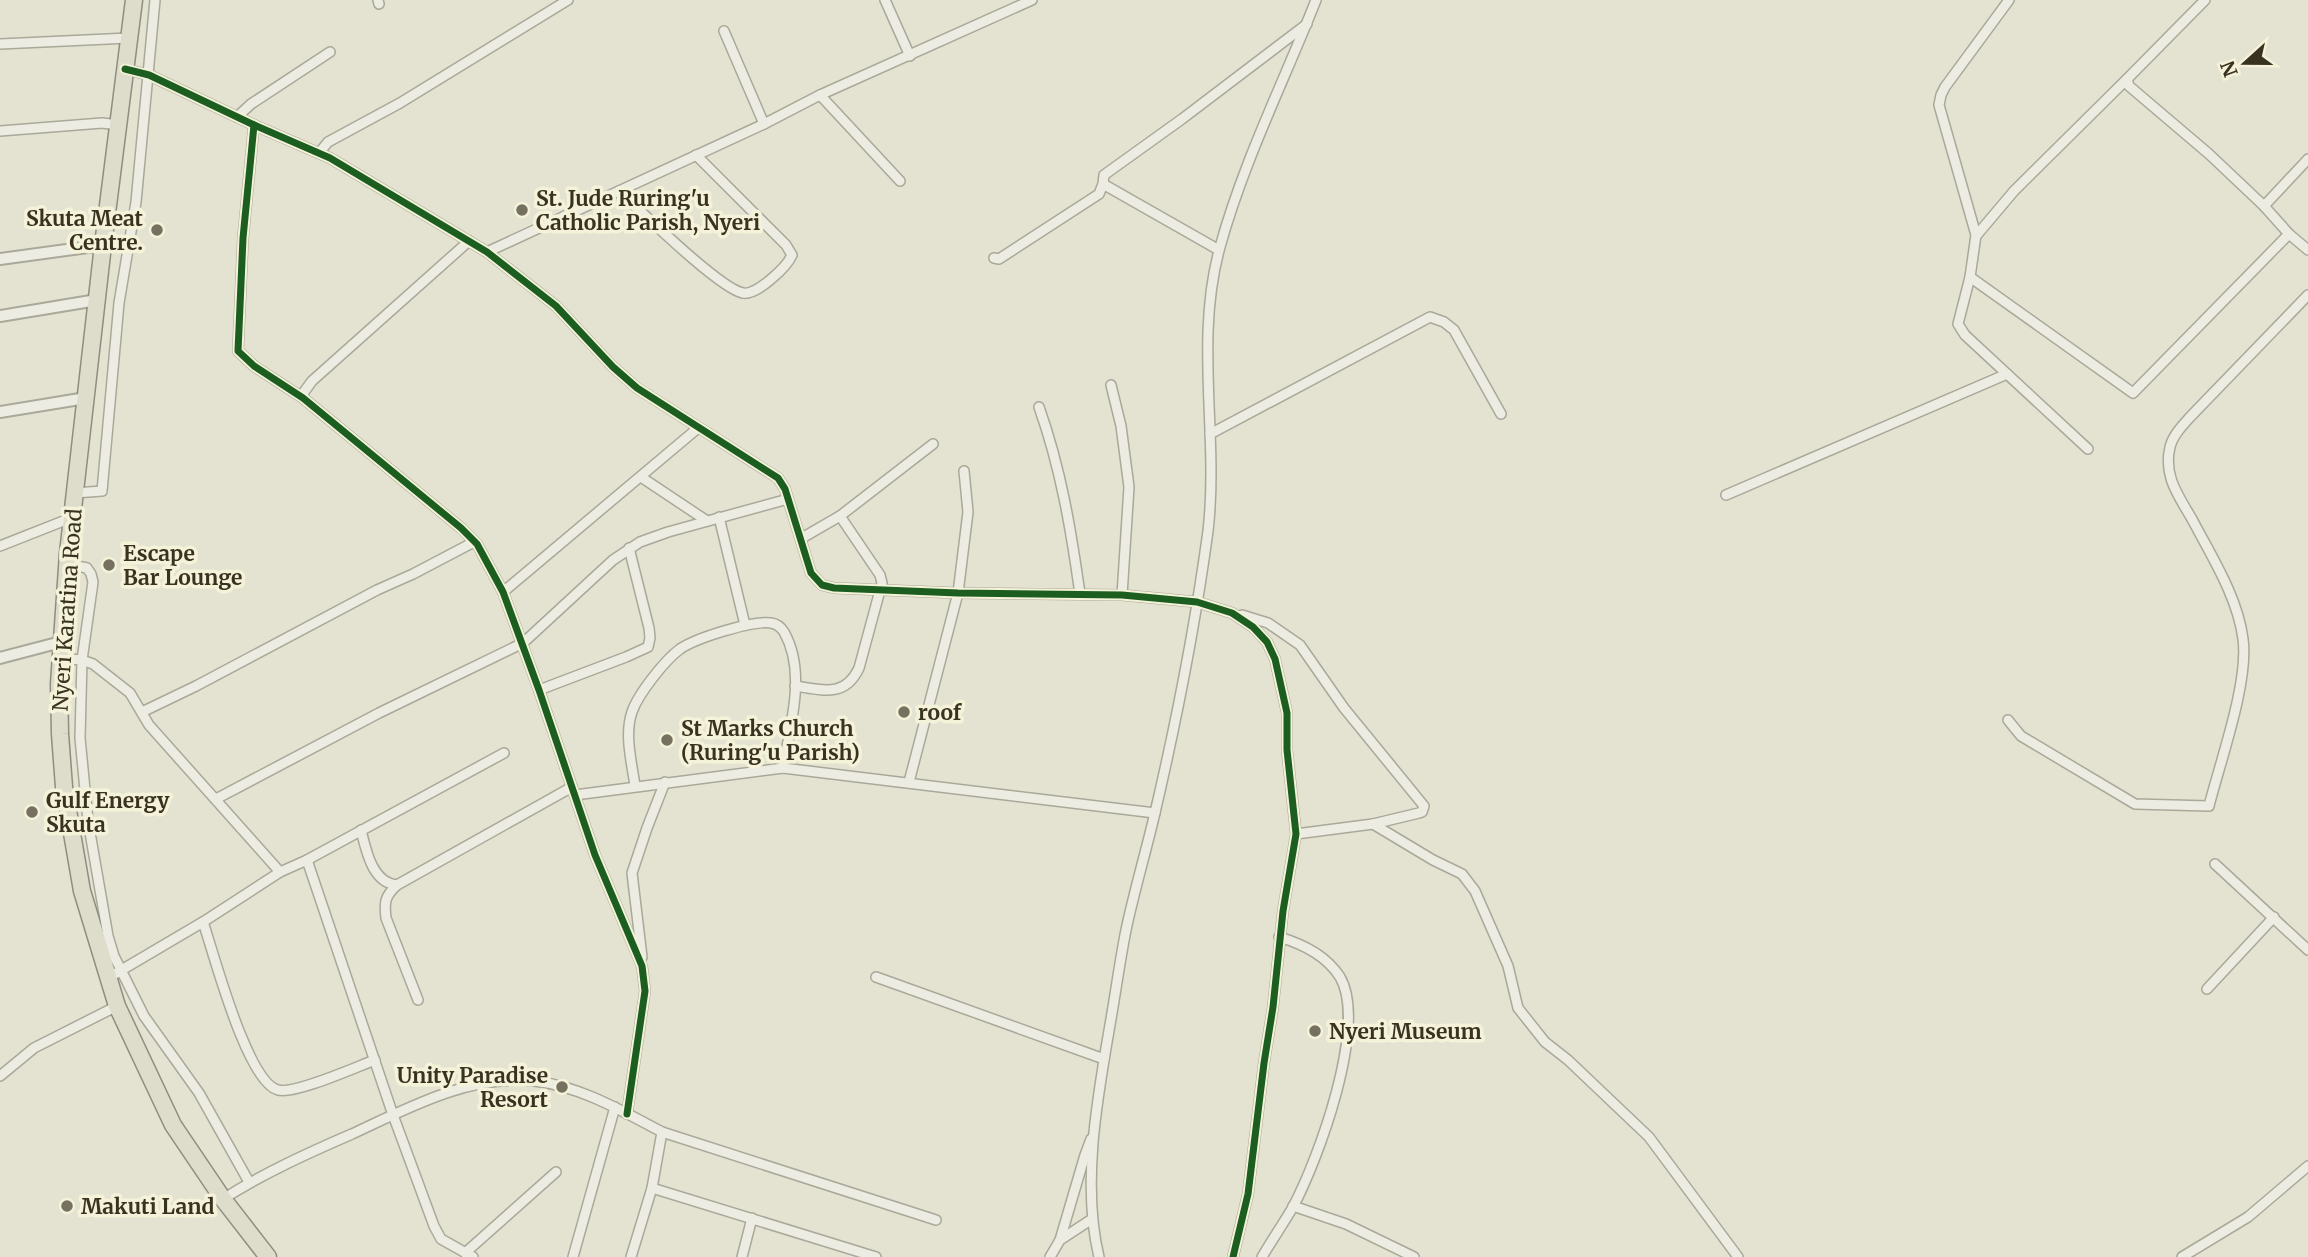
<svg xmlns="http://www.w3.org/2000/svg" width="2308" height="1257" viewBox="0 0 2308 1257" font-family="Merriweather,serif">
	<rect width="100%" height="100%" fill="#e4e3d1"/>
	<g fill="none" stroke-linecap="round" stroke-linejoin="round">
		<g stroke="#aaa899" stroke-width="12">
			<g id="minor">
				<path d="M378,0L379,4"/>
				<path d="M885,0L910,56"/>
				<path d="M2009,0L1945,87L1941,95L1939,105L1976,235L1970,277L1958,324L1965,335L2088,449"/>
				<path d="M2205,0L2130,76L2127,79L2129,86L2209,154L2264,206L2289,234L2308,250"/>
				<path d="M724,31L764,124"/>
				<path d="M0,44L129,38"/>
				<path d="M125,69L149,75L254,125L330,158L487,252L556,306L613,367L637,388L778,478L785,489L811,573L822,585L834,588L958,593L1122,595L1197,602L1232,613L1253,627L1267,642L1275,659L1287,713V750L1296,834L1283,911L1273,1007L1264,1063L1248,1194L1233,1257"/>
				<path d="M820,95L900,181"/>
				<path d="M237,117L251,104L330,52"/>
				<path d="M254,125L243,238L238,351L254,366L303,398L461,528L477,544L503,592L539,690L595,855L642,966L645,991L627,1114"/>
				<path d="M0,131L102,123L119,125"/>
				<path d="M319,153L328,142L400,103L568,0"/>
				<path d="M1103,184L1219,250"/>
				<path d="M619,191C641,211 720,289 743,293C756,296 787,267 792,255L786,245L696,155"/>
				<path d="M2264,206L2308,159"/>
				<path d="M1976,236L2014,191L2127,79"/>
				<path d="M103,245L129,241"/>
				<path d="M487,252L764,124L820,95L1032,0"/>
				<path d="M994,258L999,259L1099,194L1103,184L1104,175L1182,119L1307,24"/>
				<path d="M1970,277L2133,393L2289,234"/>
				<path d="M1111,385L1121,426L1129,487L1122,595"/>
				<path d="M303,398L304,392L312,381L469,241"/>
				<path d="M1039,407C1061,469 1071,530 1080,594"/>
				<path d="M1210,434L1430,317L1444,322L1454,330L1501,414"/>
				<path d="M641,477L707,521"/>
				<path d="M75,493L102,491L119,303L136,202L155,0"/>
				<path d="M1726,495L2007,374"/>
				<path d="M719,517L745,625"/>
				<path d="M802,538L840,516L933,444"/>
				<path d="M0,546L71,518"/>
				<path d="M67,564L87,568L91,574L93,582L82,660L80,738L88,821L108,936L114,956L144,1016L199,1093L249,1182"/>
				<path d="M503,592L698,428"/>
				<path d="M1242,615L1268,623L1300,645L1344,708L1424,806L1422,812L1419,813L1373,824"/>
				<path d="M60,658L82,660L93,664L130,693L149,725L280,872"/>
				<path d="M795,686C822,690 845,698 859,668L882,583L880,575L840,516"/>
				<path d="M539,690L626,657L648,647L650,638L649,628L629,548"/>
				<path d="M142,712L196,686L377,590L413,574L474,542"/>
				<path d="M2008,720L2021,736L2135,804L2209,806C2220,762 2249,682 2243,639C2238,598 2212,557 2193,521C2179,496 2163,477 2170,447C2173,435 2183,425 2191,416L2308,295"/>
				<path d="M909,782L958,593L968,512L964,471"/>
				<path d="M635,786C632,763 624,735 632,712C638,694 665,660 680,649C696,638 753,620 771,623C777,624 781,627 784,632C807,672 790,726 783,768"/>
				<path d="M575,795L783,768L1155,813"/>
				<path d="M216,799L379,713L523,643L613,560L640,542L668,532L788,499"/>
				<path d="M361,830C366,850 372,883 397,885"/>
				<path d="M1296,834L1373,824L1433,860L1462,874L1475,891L1508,966L1518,1008L1545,1042L1568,1060L1649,1137L1738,1257"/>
				<path d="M307,860L504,753"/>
				<path d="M2215,864L2308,950"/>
				<path d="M203,922C214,954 247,1082 278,1090C294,1095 356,1067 375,1060"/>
				<path d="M642,957L632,873L647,828L665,782"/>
				<path d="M876,977L1104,1059"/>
				<path d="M108,978L203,922L280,872L307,860L393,1115L434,1226L441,1239L473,1257"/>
				<path d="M2207,989L2274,917"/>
				<path d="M418,1000L386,918C384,902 385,896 397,885L572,787"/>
				<path d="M0,1076L34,1048L117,1006"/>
				<path d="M662,1132L936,1220"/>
				<path d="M652,1188L876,1257"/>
				<path d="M223,1199C264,1173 308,1153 352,1134C408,1108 470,1074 534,1081C580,1086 622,1111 662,1132L652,1188L631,1257"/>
				<path d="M1293,1206L1346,1224L1414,1257"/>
				<path d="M1060,1240L1085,1155L1091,1139"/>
				<path d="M465,1253L556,1172"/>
				<path d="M573,1257L615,1107"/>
				<path d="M742,1257L752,1218"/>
				<path d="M1050,1257L1060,1240L1092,1219"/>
				<path d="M1099,1257C1081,1183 1098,1094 1111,1019C1116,990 1120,960 1126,930C1134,892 1145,855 1154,817C1176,723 1195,627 1208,531C1219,436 1194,340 1220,247C1243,163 1284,81 1316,0"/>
				<path d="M1262,1257C1272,1240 1283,1224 1293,1207C1318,1160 1368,1025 1340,977C1326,955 1303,944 1279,937"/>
				<path d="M2182,1257L2248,1217L2308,1166"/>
			</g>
		</g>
		<g stroke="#aaa899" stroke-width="14">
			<g id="tertiary">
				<path d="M0,259L103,245"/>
				<path d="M0,316L97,300"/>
				<path d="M0,412L86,398"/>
				<path d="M0,658L61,642"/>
			</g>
		</g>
		<g stroke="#8f8d80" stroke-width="19">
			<path id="trunk" d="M134,0L103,245L68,553L59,684L60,734L64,787L82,891L117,1006L173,1125L223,1199L268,1257"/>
		</g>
		<use href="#minor" stroke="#ecece2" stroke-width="9"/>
		<use href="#tertiary" stroke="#ecece2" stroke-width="10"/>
		<use href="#trunk" stroke="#dedccb" stroke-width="16"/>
		<g stroke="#f4f2d8" stroke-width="11">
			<g id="cycleway">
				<path d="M125,69L149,75L254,125L330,158L487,252L556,306L613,367L637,388L778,478L785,489L811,573L822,585L834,588L958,593L1122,595L1197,602L1232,613L1253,627L1267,642L1275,659L1287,713V750L1296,834L1283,911L1273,1007L1264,1063L1248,1194L1233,1257"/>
				<path d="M254,125L243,238L238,351L254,366L303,398L461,528L477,544L503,592L539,690L595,855L642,966L645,991L627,1114"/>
			</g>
		</g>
		<use href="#cycleway" stroke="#1b5e20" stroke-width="7"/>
	</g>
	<g fill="#75705f" stroke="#f4f2d8" stroke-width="2.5">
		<circle cx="522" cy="210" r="7"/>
		<circle cx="157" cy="230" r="7"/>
		<circle cx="109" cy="565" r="7"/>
		<circle cx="904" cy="712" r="7"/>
		<circle cx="667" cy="740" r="7"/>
		<circle cx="32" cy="812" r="7"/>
		<circle cx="1315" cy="1031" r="7"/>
		<circle cx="562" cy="1087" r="7"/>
		<circle cx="67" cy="1206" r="7"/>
	</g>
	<g text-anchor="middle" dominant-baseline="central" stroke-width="7" stroke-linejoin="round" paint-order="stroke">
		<g font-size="21" font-weight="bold" fill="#393221" stroke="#f4f2d8" text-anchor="start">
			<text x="536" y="198">St. Jude Ruring'u<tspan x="536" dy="24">Catholic Parish, Nyeri</tspan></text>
			<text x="143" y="218" text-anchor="end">Skuta Meat<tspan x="143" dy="24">Centre.</tspan></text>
			<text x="123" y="553">Escape<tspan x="123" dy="24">Bar Lounge</tspan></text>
			<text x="918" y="712">roof</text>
			<text x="681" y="728">St Marks Church<tspan x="681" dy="24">(Ruring'u Parish)</tspan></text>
			<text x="46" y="800">Gulf Energy<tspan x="46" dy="24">Skuta</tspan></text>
			<text x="1329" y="1031">Nyeri Museum</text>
			<text x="548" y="1075" text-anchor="end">Unity Paradise<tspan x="548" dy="24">Resort</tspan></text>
			<text x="81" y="1206">Makuti Land</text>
		</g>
		<g font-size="21" fill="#393221" stroke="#f4f2d8">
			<text transform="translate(67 610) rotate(-86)">Nyeri Karatina Road</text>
		</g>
	</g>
	<g transform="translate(2245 63) rotate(249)" stroke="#f4f2d8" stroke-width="5" paint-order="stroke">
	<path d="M0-5L12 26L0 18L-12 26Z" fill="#393221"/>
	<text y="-10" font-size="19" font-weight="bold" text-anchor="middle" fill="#393221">N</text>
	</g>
</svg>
